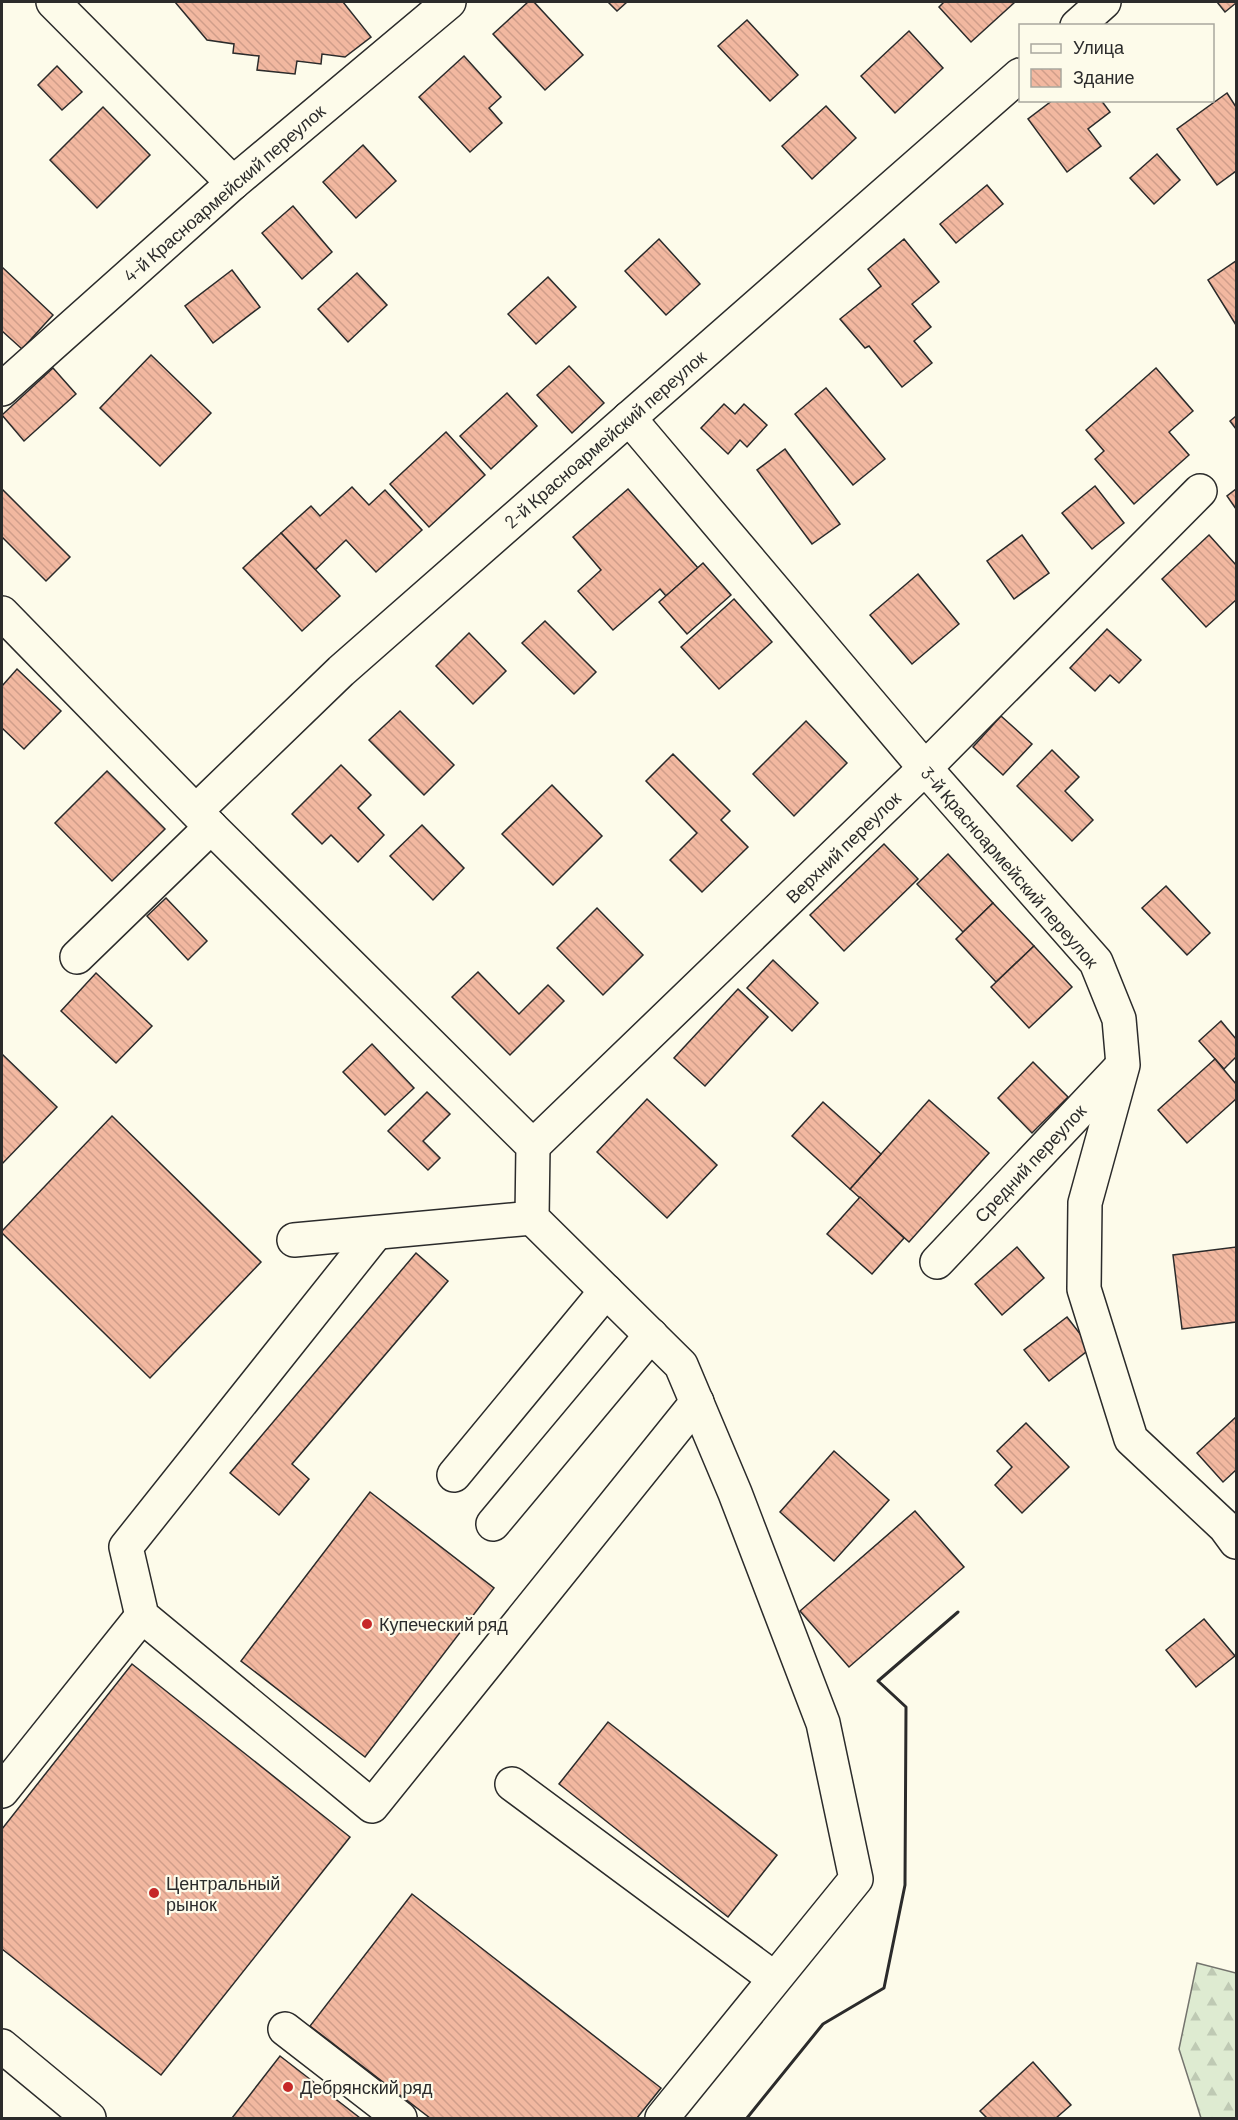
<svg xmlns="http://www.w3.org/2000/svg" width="1238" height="2120" viewBox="0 0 1238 2120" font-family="Barlow,sans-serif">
	<defs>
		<pattern id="forest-firs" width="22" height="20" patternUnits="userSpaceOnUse" patternTransform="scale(1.5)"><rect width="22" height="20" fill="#deebd1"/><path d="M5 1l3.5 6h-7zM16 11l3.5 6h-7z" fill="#bfcab4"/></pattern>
		<pattern id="building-back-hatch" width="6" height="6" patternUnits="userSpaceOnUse" patternTransform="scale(1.5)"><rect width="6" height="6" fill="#f2b8a0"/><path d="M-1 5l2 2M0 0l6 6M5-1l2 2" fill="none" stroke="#d09e8a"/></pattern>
	</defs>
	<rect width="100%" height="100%" fill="#fdfbea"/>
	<path fill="url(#forest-firs)" stroke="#74746e" stroke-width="1.5" d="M1197,1963L1236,1973V2118H1201L1179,2049Z"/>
	<g fill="url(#building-back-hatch)" stroke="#2b2b2b" stroke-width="1.5">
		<path d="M175,2H343L371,37L345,57L322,54L321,64L297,61L295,74L257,70L259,56L233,53L234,44L207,40Z"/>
		<path d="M528,2H534L583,55L545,90L493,34Z"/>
		<path d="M608,2H627L617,11Z"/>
		<path d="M944,2H1015L971,42L939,7Z"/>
		<path d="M1217,2H1236V3L1225,12Z"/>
		<path d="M747,20L798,75L770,101L718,46Z"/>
		<path d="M909,31L943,68L895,113L861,76Z"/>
		<path d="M464,56L501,97L489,108L502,123L470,152L419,97Z"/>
		<path d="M57,66L82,92L62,110L38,85Z"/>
		<path d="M1227,93L1236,107V171L1217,185L1177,129Z"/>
		<path d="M1053,100H1101L1110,112L1088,129L1101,146L1067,172L1028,119Z"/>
		<path d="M826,106L856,138L812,179L782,146Z"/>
		<path d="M103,107L150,155L97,208L50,160Z"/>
		<path d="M363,145L396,181L356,218L323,182Z"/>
		<path d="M1157,154L1180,180L1154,204L1130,178Z"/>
		<path d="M987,185L1003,204L956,243L940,224Z"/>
		<path d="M293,206L332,252L302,279L262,233Z"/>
		<path d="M659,239L700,284L666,315L625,271Z"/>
		<path d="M904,239L939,282L912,304L931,327L914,341L932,363L902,387L869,346L865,348L840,319L881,286L868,269Z"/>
		<path d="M1236,261V325L1208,280Z"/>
		<path d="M2,267L53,315L22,349L2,331Z"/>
		<path d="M232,270L260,307L213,343L185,306Z"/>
		<path d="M357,273L387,305L348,342L318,309Z"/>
		<path d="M548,277L576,307L536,344L508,314Z"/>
		<path d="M151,355L211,413L160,466L100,408Z"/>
		<path d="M569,366L604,403L572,433L537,395Z"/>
		<path d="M53,368L76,394L24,441L2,415Z"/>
		<path d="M1156,368L1193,411L1169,432L1189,455L1134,504L1095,459L1104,451L1086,430Z"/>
		<path d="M826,388L885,459L853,485L795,414Z"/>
		<path d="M507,393L537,426L491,469L460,436Z"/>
		<path d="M724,404L735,414L744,404L767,425L747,447L740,440L728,454L701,428Z"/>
		<path d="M1236,416V429L1230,421Z"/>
		<path d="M446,432L485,475L429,527L390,484Z"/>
		<path d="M785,449L840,524L812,544L757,470Z"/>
		<path d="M1095,486L1124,523L1092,549L1062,513Z"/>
		<path d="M352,487L369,505L385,490L422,530L376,572L346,540L315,570L281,533L311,506L320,516Z"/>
		<path d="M2,489L70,557L46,581L2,537Z"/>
		<path d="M628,489L698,568L666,596L660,589L613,630L578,591L601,570L573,537Z"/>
		<path d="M1236,489V509L1227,496Z"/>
		<path d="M281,533L340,596L302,631L243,568Z"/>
		<path d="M1022,535L1049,573L1014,599L987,561Z"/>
		<path d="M1209,535L1236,565V600L1206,627L1162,579Z"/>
		<path d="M703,563L731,595L687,634L659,602Z"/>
		<path d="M918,574L959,624L912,664L870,615Z"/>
		<path d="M734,599L772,642L719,689L681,647Z"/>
		<path d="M545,621L596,672L574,694L522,643Z"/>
		<path d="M1107,629L1141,660L1119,683L1110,675L1095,691L1070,668Z"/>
		<path d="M469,633L506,671L473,704L436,666Z"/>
		<path d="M17,669L61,711L24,749L2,728V686Z"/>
		<path d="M400,711L454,765L424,795L369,740Z"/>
		<path d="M1001,716L1032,744L1003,775L973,747Z"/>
		<path d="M806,721L847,763L794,816L753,774Z"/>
		<path d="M1052,750L1079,777L1065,791L1093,820L1072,841L1017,786Z"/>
		<path d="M673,754L730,811L721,820L748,847L702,892L670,860L697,833L646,781Z"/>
		<path d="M341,765L371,795L358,808L384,835L358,862L331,835L322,844L292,814Z"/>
		<path d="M107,771L165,829L112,881L55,823Z"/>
		<path d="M552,785L602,836L553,885L502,834Z"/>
		<path d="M422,825L464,868L433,900L390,856Z"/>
		<path d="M884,844L918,879L844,951L810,915Z"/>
		<path d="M948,854L993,903L963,932L917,884Z"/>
		<path d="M1166,886L1210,933L1187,955L1142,908Z"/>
		<path d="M166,898L207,941L188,960L147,916Z"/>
		<path d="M993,903L1034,946L996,982L956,939Z"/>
		<path d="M597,908L643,955L603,995L557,948Z"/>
		<path d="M1034,946L1072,987L1029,1028L991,987Z"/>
		<path d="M773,960L818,1003L792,1031L747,988Z"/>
		<path d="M478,972L519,1014L548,985L564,1001L510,1055L452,997Z"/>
		<path d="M96,973L152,1026L116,1063L61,1011Z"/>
		<path d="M738,989L768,1017L705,1086L674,1058Z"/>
		<path d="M1221,1021L1236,1039V1057L1224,1069L1199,1041Z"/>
		<path d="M372,1044L414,1088L385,1115L343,1072Z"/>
		<path d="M2,1054L57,1107L2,1164Z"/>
		<path d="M1215,1059L1236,1084V1099L1187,1143L1158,1110Z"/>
		<path d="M1033,1062L1068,1097L1032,1133L998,1098Z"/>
		<path d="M427,1092L450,1114L423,1141L440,1158L428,1170L388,1131Z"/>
		<path d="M647,1099L717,1165L667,1218L597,1152Z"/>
		<path d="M929,1100L989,1153L909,1242L850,1189Z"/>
		<path d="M823,1102L881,1154L850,1189L792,1136Z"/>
		<path d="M112,1116L261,1262L150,1378L2,1233V1231Z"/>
		<path d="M860,1197L904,1238L872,1274L827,1234Z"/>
		<path d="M1017,1247L1044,1278L1002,1315L975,1284Z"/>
		<path d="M1236,1247V1322L1182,1329L1173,1255Z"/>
		<path d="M416,1253L448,1281L292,1464L309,1479L279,1515L230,1473Z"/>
		<path d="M1067,1317L1091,1348L1049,1381L1024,1350Z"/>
		<path d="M1236,1417V1470L1223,1482L1197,1453Z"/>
		<path d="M1026,1423L1069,1467L1022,1513L995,1485L1012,1467L997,1451Z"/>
		<path d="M834,1451L889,1500L834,1561L780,1512Z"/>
		<path d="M370,1492L494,1588L365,1757L241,1661Z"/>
		<path d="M915,1511L964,1567L849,1667L800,1611Z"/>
		<path d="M1204,1619L1235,1656L1196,1687L1166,1650Z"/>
		<path d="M132,1664L350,1837L161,2075L2,1949V1829Z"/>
		<path d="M608,1722L777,1855L728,1917L559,1784Z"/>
		<path d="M412,1894L661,2088L637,2118H430L310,2026Z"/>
		<path d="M280,2056L360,2118H232Z"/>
		<path d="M1033,2062L1071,2105L1056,2118H987L980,2111Z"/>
	</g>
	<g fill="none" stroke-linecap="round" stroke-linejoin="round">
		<g stroke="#2b2b2b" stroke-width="36">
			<g id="minor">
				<path d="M53,2L233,183"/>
				<path d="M1077,26L1104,2"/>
				<path d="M2,389L233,183L449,2"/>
				<path d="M629,418L925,768L1096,962L1119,1019L1123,1065L1085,1203L1084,1289L1131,1439L1225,1527L1236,1542"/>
				<path d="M2,613L211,827L533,1146L532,1218L681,1365L735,1493L823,1723L856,1879L662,2118"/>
				<path d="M196,811L341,671L1020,75"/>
				<path d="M77,957L211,827"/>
				<path d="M533,1146L925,768L1200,491"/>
				<path d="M376,1233L126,1547L142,1616L372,1806L697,1402"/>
				<path d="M294,1240L532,1218"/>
				<path d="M937,1262L1120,1068"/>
				<path d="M454,1475L606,1291"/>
				<path d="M493,1524L651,1335"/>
				<path d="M512,1784L767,1973"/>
				<path d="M2,1791L142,1616"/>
				<path d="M285,2029L400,2118"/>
				<path d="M2,2046L89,2118"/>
			</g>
		</g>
		<use href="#minor" stroke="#fdfbea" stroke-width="33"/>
		<path stroke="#2b2b2b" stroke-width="3" d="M747,2118L823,2024L884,1988L905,1885L906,1707L878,1681L958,1612"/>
	</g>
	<g fill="#c62828" stroke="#fdfbea" stroke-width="2">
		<circle cx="367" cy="1624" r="6"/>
		<circle cx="154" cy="1893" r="6"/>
		<circle cx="288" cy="2087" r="6"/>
	</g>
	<g text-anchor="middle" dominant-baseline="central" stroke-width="4.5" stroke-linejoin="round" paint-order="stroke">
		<g font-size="18" fill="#2b2b2b" stroke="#fdfbea">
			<text transform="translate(224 193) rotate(-41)">4-й Красноармейский переулок</text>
			<text transform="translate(605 439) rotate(-41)">2-й Красноармейский переулок</text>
			<text transform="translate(843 847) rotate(-44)">Верхний переулок</text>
			<text transform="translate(1010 867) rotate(49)">3-й Красноармейский переулок</text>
			<text transform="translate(1030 1163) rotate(-47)">Средний переулок</text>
		</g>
		<g font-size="18" fill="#2b2b2b" stroke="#fdfbea" text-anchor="start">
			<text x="379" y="1624">Купеческий ряд</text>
			<text x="166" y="1883">Центральный<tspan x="166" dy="21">рынок</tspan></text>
			<text x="300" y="2087">Дебрянский ряд</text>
		</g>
	</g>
	<rect width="1238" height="2120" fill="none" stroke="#2b2b2b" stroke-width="6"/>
	<rect x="1019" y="24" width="195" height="78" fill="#fdfbea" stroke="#a9a89e" stroke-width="1.5"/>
	<rect x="1031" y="44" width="30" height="9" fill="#fdfbea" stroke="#a9a89e" stroke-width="1.5"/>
	<text x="1073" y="54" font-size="18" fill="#2b2b2b">Улица</text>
	<rect x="1031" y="69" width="30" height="18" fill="url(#building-back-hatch)" stroke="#a9a89e" stroke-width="1.5"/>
	<text x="1073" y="84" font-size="18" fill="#2b2b2b">Здание</text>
</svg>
